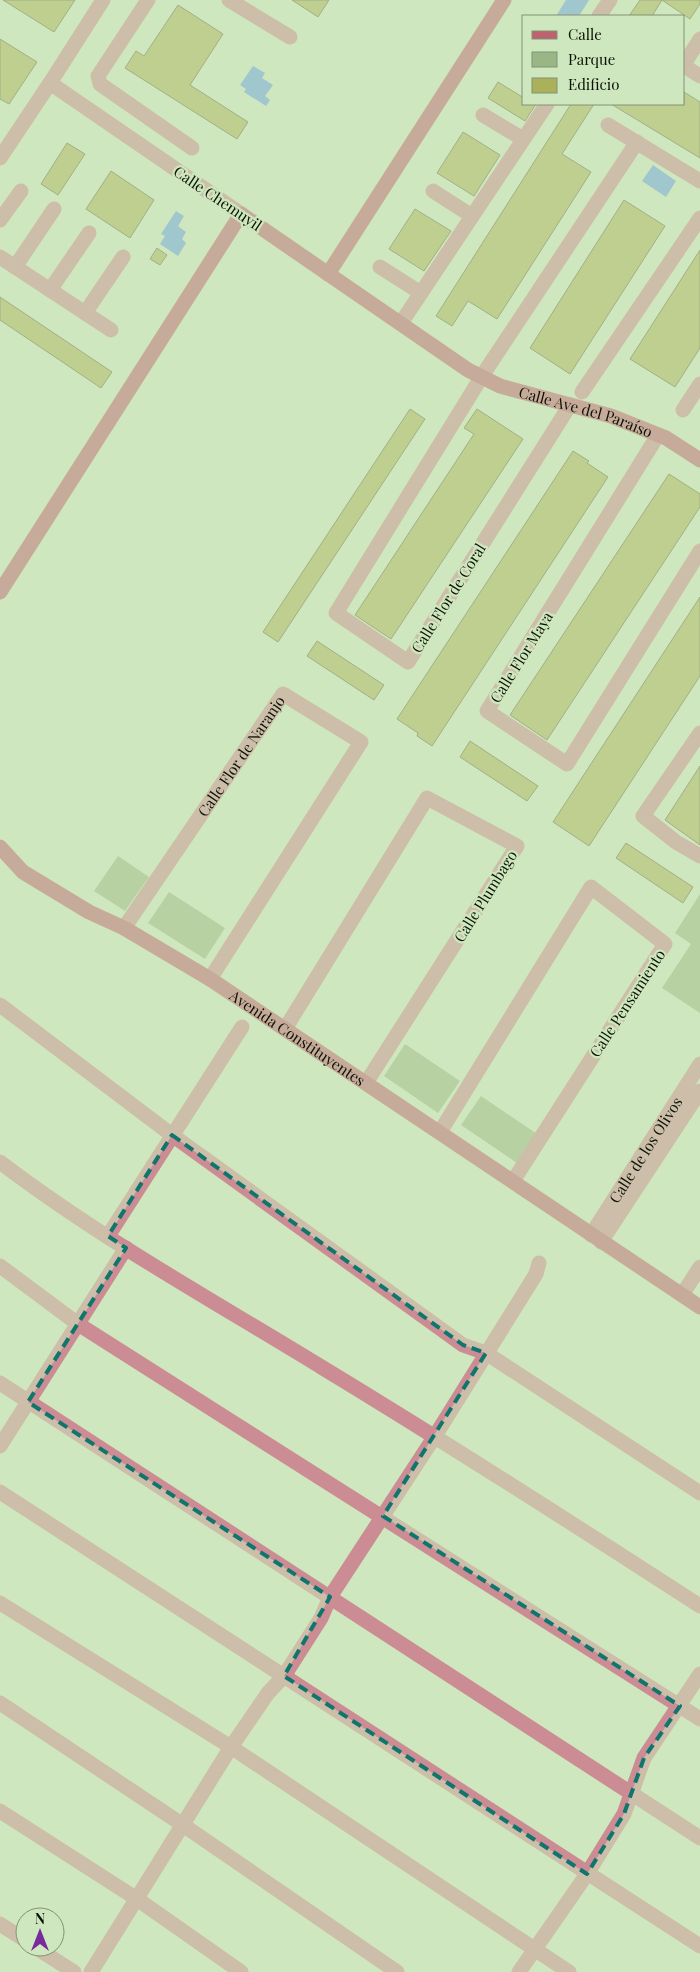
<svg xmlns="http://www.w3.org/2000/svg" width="700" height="1972" viewBox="0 0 700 1972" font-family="'Playfair Display',serif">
	<rect width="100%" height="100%" fill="#cfe7be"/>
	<g fill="#99b684">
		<path d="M118,856L149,877L125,911L94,891Z"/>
		<path d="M169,892L225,928L205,959L148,923Z"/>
		<path d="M700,894V1013L662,988L691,944L675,933Z"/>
		<path d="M405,1044L460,1081L438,1113L384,1076Z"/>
		<path d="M481,1096L537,1134L517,1163L461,1125Z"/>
	</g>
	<g fill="#67a0e0">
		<path d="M566,0H589L579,16H556Z"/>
		<path d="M253,66L265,73L262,78L273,85L265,96L270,100L266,106L244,92L246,89L240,85Z"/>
		<path d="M653,165L676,181L666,197L642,181Z"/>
		<path d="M176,211L184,216L178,226L186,232L182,239L186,243L178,256L160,244L165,236L161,234Z"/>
	</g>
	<g fill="#abb15a" stroke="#686b42">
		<path d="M3,0H75L54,32Z"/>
		<path d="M292,0H329L318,17Z"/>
		<path d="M640,0H700V4L690,19L662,0L652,16H629Z"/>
		<path d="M178,5L223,34L190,85L248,122L237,139L125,68L136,51L144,56Z"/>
		<path d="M0,39L37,62L9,104L0,99Z"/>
		<path d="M498,82L524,98V104H536L525,121L488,98Z"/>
		<path d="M684,92L700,102V158L611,104H684Z"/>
		<path d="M571,104H594L562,154L591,172L497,319L468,301L452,326L436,316Z"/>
		<path d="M463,132L500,155L474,196L437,173Z"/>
		<path d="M67,143L85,154L58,195L41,184Z"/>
		<path d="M111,171L154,200L130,238L86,209Z"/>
		<path d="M624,200L665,226L570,374L530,348Z"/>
		<path d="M415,209L451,231L424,271L389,249Z"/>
		<path d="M157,248L167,255L160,265L150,259Z"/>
		<path d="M700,250V348L675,387L630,359Z"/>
		<path d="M0,297L112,372L101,388L0,320Z"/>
		<path d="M410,409L425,419L278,642L263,632Z"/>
		<path d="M477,409L523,439L391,639L355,615L474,434L464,428Z"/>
		<path d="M573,451L589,461L587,463L608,477L432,746L417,736L418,733L397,719Z"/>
		<path d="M669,474L700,494V507L547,740L510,715Z"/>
		<path d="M700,597V676L589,846L553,822Z"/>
		<path d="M317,641L384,685L374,700L307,656Z"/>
		<path d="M470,741L538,786L527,801L460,757Z"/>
		<path d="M700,766V845L665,820Z"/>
		<path d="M626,843L693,887L683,903L616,858Z"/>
	</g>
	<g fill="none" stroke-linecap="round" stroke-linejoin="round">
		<g stroke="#cb8c93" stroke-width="15">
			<path d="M103,0L50,83L241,214"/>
			<path d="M148,0L98,76L100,84L192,148"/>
			<path d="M229,0L290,37"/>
			<path d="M599,16L610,0"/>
			<path d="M684,64L700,39"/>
			<path d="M684,66L700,76"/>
			<path d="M483,115L523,139"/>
			<path d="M608,125L700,181"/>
			<path d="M0,158L50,83"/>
			<path d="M433,191L472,216"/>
			<path d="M0,220L21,191"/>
			<path d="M0,257L111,330"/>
			<path d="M15,267L54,209"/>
			<path d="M380,267L421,293"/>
			<path d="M50,290L89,233"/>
			<path d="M85,313L123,257"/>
			<path d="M401,323L547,104"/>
			<path d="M582,392L700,218"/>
			<path d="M570,405L408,662L336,613L482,376L637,142"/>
			<path d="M683,410L700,384"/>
			<path d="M658,435L487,711L567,764L700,551"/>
			<path d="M700,733L643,816L676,842L700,856"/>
			<path id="s1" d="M124,928L283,694L361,742L210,979"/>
			<path d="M0,1005L172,1135L463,1345L486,1353L700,1493"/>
			<path d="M285,1029L427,798L517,846L366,1083"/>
			<path d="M440,1132L591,887L665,944L513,1181"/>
			<path d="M0,1162C101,1239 214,1301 323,1368C450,1445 575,1525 700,1606"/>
			<path id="s2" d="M591,1235L700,1064"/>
			<path d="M108,1236L242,1027"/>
			<path d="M601,1242L700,1091"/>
			<path d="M0,1266L78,1324L700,1719"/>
			<path d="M682,1295L700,1267"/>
			<path d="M0,1383L700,1838"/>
			<path d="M0,1446L126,1248"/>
			<path d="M0,1492L700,1946"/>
			<path d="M0,1603L231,1747L569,1972"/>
			<path d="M0,1703L183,1825L397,1972"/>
			<path d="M0,1811L137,1899L241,1972"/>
			<path d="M0,1924L25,1940"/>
			<path d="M35,1947L74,1972"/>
			<path d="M91,1972L231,1747L268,1693L284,1676L321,1618L330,1597L435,1436L536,1274L539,1263"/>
			<path d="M519,1972L587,1874L624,1814L644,1758L700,1674"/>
		</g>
		<g stroke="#bd626f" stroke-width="15">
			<path d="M328,274L504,0"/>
			<path id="s3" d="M0,592L241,214L468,370L500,386L611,416L666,438L700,460"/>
			<path id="s4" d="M0,847L23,872L89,912L124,928L210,979L700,1307"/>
		</g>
	</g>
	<path d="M0 0H700V1972H0ZM172,1135L463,1345L486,1353L383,1516L680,1706L644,1758L624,1814L587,1874L284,1676L330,1597L28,1402L126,1248L108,1236Z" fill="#cfe7be" fill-opacity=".55" fill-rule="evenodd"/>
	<path fill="none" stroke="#0f766e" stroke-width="4" stroke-dasharray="10 6" stroke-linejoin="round" d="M172,1135L463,1345L486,1353L383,1516L680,1706L644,1758L624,1814L587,1874L284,1676L330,1597L28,1402L126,1248L108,1236Z"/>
	<g text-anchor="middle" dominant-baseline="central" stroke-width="4.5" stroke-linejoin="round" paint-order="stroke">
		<g font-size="15" fill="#0b1305" stroke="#cfe7be">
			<text transform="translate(218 198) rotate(34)">Calle Chemuyil</text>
			<text stroke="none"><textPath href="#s3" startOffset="849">Calle Ave del Paraíso</textPath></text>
			<text transform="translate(448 598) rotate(-58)">Calle Flor de Coral</text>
			<text transform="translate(521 657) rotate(-58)">Calle Flor Maya</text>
			<text stroke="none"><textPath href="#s1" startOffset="208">Calle Flor de Naranjo</textPath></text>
			<text transform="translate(485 896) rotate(-58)">Calle Plumbago</text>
			<text transform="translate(627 1003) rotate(-57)">Calle Pensamiento</text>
			<text stroke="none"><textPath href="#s4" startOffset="355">Avenida Constituyentes</textPath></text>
			<text stroke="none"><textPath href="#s2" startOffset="101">Calle de los Olivos</textPath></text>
		</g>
	</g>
	<rect x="522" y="15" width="162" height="90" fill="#cfe7be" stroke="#819274"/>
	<rect x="532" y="31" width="25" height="8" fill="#bd626f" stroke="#819274"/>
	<text x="568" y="40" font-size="15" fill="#0b1305">Calle</text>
	<rect x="532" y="52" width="25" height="15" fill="#99b684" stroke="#819274"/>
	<text x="568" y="65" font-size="15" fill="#0b1305">Parque</text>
	<rect x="532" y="78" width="25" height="15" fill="#abb15a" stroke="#819274"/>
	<text x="568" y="90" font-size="15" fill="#0b1305">Edificio</text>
	<g transform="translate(40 1932)"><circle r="24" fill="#cfe7be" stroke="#819274"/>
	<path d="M0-4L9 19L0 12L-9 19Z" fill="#772a9c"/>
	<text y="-8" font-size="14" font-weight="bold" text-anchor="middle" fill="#0b1305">N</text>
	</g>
</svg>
